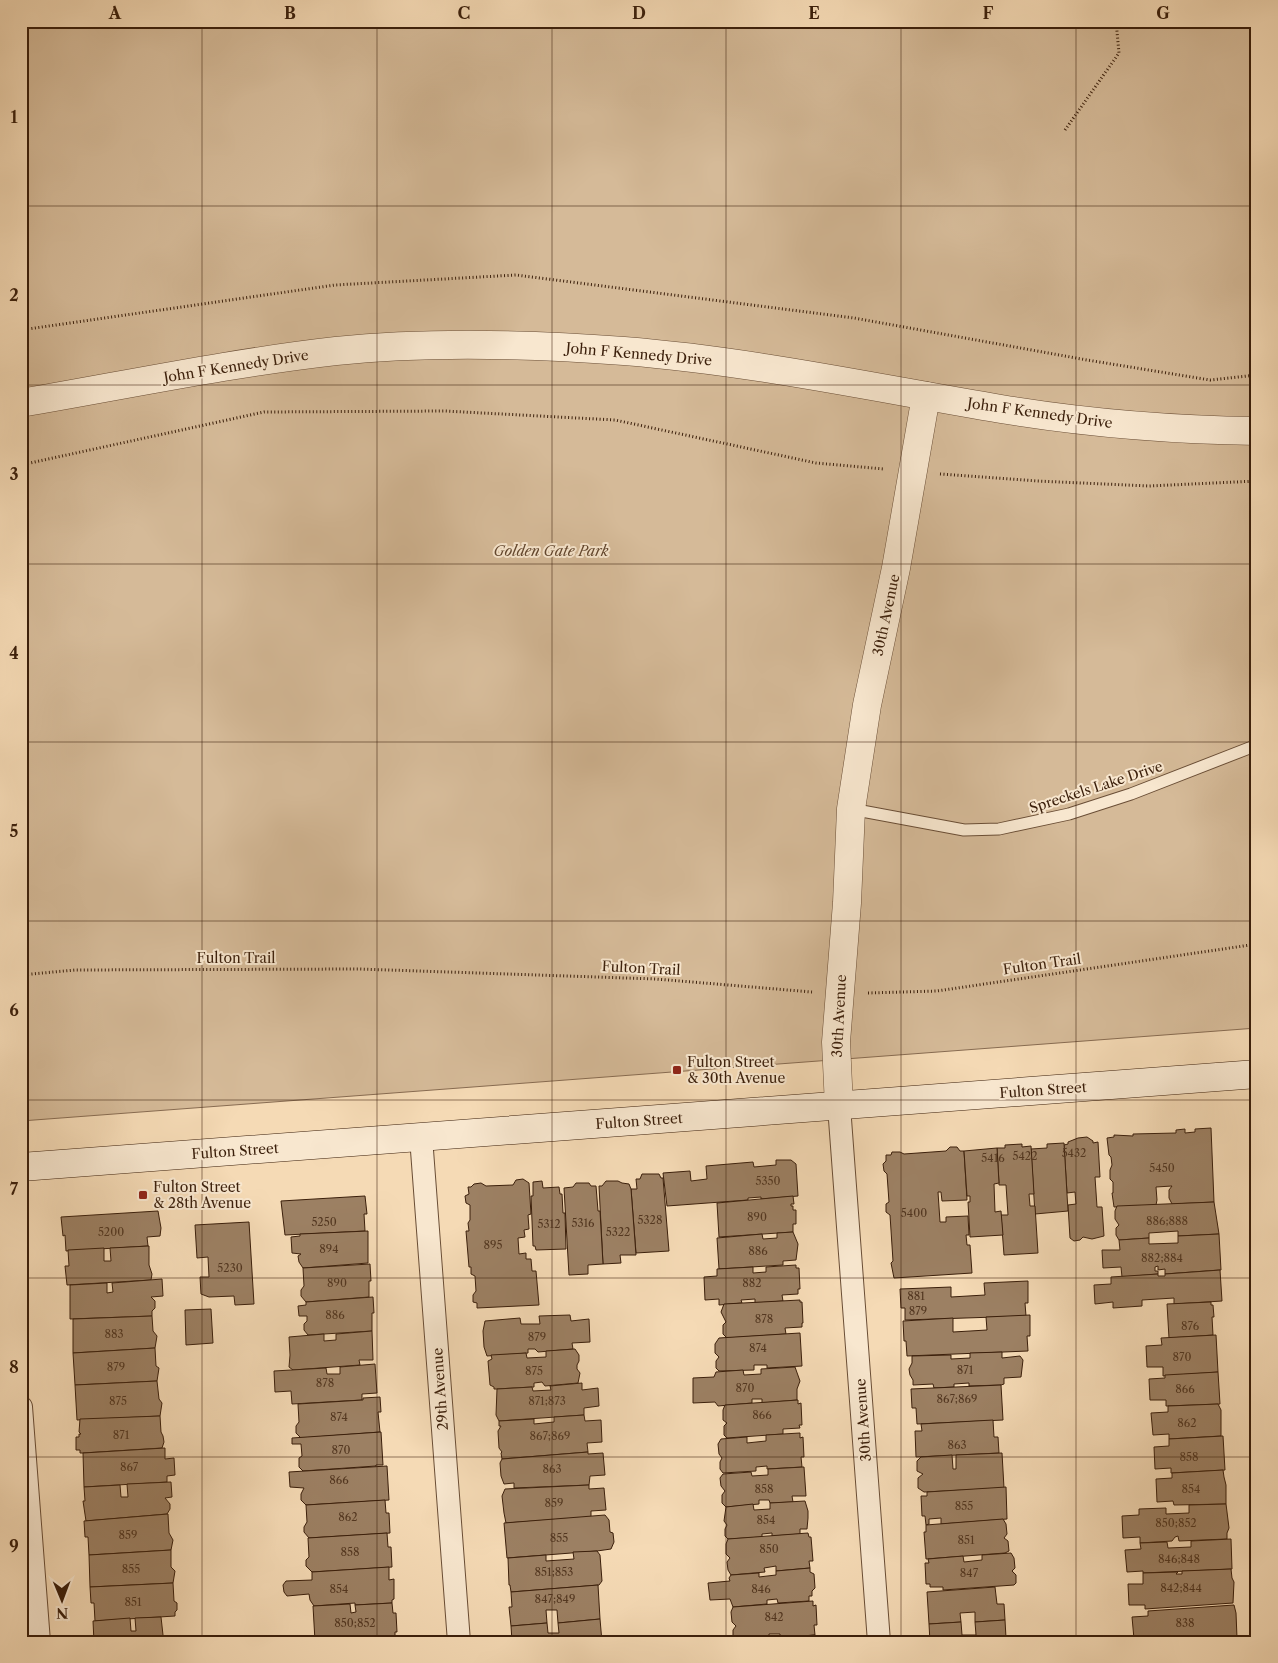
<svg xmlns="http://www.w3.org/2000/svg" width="1278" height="1663" viewBox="0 0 1278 1663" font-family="'Libre Caslon Text',serif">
	<rect width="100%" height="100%" fill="#f5dab5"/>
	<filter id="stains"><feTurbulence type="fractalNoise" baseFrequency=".004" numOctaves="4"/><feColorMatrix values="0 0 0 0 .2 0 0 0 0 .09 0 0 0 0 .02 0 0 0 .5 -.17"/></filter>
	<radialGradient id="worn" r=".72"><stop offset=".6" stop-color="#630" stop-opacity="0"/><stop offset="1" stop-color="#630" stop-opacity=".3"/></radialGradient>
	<path fill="#d5ba98" stroke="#886c52" d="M21,21H1257V1028L21,1121Z"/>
	<g fill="#9c8063" stroke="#3b1f0b">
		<path d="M1211,1128L1214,1202L1172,1204L1169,1198V1190L1172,1186L1156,1187L1157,1200L1156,1205L1114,1207L1112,1193H1113V1182L1110,1179V1170L1112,1165L1111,1157L1109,1155L1107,1138L1114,1137V1135L1133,1136V1134L1176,1133V1130L1185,1129V1133L1195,1132V1129Z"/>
		<path d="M1087,1137L1093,1141V1143L1098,1142L1100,1177H1095L1097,1207H1102L1104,1236L1092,1239L1083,1237L1080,1240L1074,1241L1070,1238L1068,1205L1076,1204L1075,1192L1067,1193L1064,1145L1068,1144V1142L1078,1138Z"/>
		<path d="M1064,1143L1068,1211L1035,1214L1031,1149L1047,1148V1144Z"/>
		<path d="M1022,1144V1147L1031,1146L1034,1194H1029L1030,1206H1035L1038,1253L1004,1255L1001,1215H1008L1006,1185H999V1183L997,1148H1005V1145Z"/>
		<path d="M950,1147H957L960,1151H964L967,1200L942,1201L941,1192H938L940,1222H946V1217L968,1216L969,1235H966L967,1245H970L972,1273L894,1278L891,1263L893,1261L890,1215L886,1212V1204L889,1202L887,1174L884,1171L883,1164L886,1161V1155H891L892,1152H900L904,1154L946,1151Z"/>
		<path d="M997,1148L999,1183L994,1184L995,1212L1001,1211L1003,1235L970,1237L968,1202H970V1196H967L964,1151Z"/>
		<path d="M776,1160H791L796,1164L798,1196L761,1199V1197L748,1198V1200L667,1206L663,1173L690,1171L691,1181L707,1179L706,1166L753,1162L754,1167L776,1165Z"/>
		<path d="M642,1174H659L661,1178H663L669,1251L636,1253L631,1189H637L636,1179H640Z"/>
		<path d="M523,1179L529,1183L531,1214L528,1215L529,1229L524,1230L525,1237L518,1238L519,1254L526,1253V1259H531L532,1271H536L539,1305L477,1308V1303L473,1302V1295L476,1291L475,1276L471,1274V1267H469L466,1231H469L468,1223L470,1220V1205L466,1203L465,1196L469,1194L468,1187H471L474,1184L481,1183L486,1186L513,1185L516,1180Z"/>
		<path d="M542,1181L543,1188L559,1187L560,1194H562L563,1213H565L566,1249L536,1250L535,1246H533L531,1196H533V1182Z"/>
		<path d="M606,1181H618L622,1183L629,1184L631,1189L636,1255H620L621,1263L603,1264L599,1186H602Z"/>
		<path d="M576,1183H589L591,1186H596L598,1211H600L603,1264L588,1265V1274L569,1275L564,1188L573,1187Z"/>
		<path d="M365,1196L367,1214H364L365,1231L285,1235L281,1201Z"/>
		<path d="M793,1196L794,1204H791V1206H793V1210H796V1224H793V1232L719,1237L717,1203Z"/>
		<path d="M1214,1202L1219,1234L1178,1236V1231L1149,1233V1238L1119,1240L1116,1235V1228L1119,1225L1115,1219V1211L1117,1206Z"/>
		<path d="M158,1211L161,1228L160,1236L147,1237L148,1246L66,1251L65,1235L63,1236L61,1217Z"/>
		<path d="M249,1222L254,1304L235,1305L234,1296L209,1297L201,1294L200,1277H209L208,1257L197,1258L195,1225Z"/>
		<path d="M368,1231V1263L303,1268L299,1262L298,1256L301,1254L292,1253L291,1237L300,1236V1234Z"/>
		<path d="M793,1232L798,1244L796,1260L783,1261V1265L719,1269L717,1238L762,1234L763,1239L777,1238V1233Z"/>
		<path d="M1219,1234L1221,1270H1220L1165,1274V1269L1158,1270V1266L1155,1267V1271H1158V1274L1122,1277L1121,1267L1103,1268L1102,1250H1120L1119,1240L1149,1238V1244L1178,1243V1236Z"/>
		<path d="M149,1246V1265L152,1274L151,1280L67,1285L65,1266H69L68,1250L104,1248V1261H111L110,1248Z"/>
		<path d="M370,1264L371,1281H369V1297L306,1302L301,1296V1290L304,1286L303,1268Z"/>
		<path d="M796,1265V1268H799L800,1289H798V1294L782,1295L783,1301L755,1303V1299L741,1300L742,1303L719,1305V1299L705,1300L704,1277L717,1276V1269L753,1267V1273L766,1272V1267Z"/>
		<path d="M1220,1270L1222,1301L1174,1304V1298L1142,1300V1306L1113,1308V1302L1095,1304L1094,1285L1111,1284V1277L1158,1274V1276H1165V1274Z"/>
		<path d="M162,1279L163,1296L151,1297L155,1301V1308L152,1311V1316L70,1319V1285L107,1283V1293L113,1292L112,1283Z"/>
		<path d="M1028,1281V1303H1025L1026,1316L905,1320V1308H901L900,1289L951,1287V1297L985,1295L984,1283Z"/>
		<path d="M373,1297L374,1313H372V1331L308,1335L304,1330V1324L307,1321V1316H299L298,1306L306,1305V1302Z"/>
		<path d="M800,1300V1302H802L803,1323H802V1327L785,1328L786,1334L727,1338L723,1334V1325L726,1322L721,1312L724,1304Z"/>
		<path d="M1211,1302V1305H1213L1214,1317H1212L1213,1335L1169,1338L1167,1304Z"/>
		<path d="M211,1309L213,1343L186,1345L185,1310Z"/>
		<path d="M570,1315L571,1321L589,1319L590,1342L572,1343L573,1349L538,1352L535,1349H528V1353L487,1356L484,1347L483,1331L485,1321L520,1318L521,1324H540L539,1316Z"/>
		<path d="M1030,1315V1336H1027L1028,1351L907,1356L906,1341H904L903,1321L953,1318V1332L987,1330L986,1317Z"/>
		<path d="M152,1316L153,1331L157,1336L155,1348L73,1353V1319Z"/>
		<path d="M372,1331L373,1360H359L360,1365L293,1370L289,1367L290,1355L289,1337L324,1334V1341L336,1340V1334Z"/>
		<path d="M800,1333L802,1366L767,1368V1365H754V1370L719,1371L716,1368V1361L719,1357L715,1353V1344L719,1338Z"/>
		<path d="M1216,1335L1218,1372L1163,1376V1367H1147L1146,1346L1162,1345L1161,1338Z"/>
		<path d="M155,1348L156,1366L159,1368L157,1381L75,1385L73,1353Z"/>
		<path d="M575,1349L579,1355V1361L577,1365V1369L580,1373L578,1383L545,1386L542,1382L534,1383V1387H532L497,1389H494V1387L490,1385L488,1361L492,1359L491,1355L526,1353L527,1358L546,1357V1351Z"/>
		<path d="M1002,1352V1358L1020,1356L1023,1360L1021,1377L1004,1378V1384L1001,1385L969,1386V1383L954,1384V1387L934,1388L933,1384L913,1385V1380L910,1375L909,1369L912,1363V1356L951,1355V1359L970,1358V1353Z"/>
		<path d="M375,1364L377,1393L362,1394V1400L292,1404L291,1391L275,1392L274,1371L326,1368L327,1374H340V1367Z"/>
		<path d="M795,1367L800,1381L797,1389V1400L762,1403V1399H752V1403L718,1406L715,1402L693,1403V1378L714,1377L716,1372L743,1370L744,1375L761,1374V1369Z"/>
		<path d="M1218,1372L1220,1404L1166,1406V1400H1150L1149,1379L1165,1378V1375Z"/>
		<path d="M157,1381L159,1399L162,1403L160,1416L77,1420L75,1385Z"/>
		<path d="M582,1383V1390L598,1388L599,1406L584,1408V1415L499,1421L496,1415L497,1389L532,1387L533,1391L551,1390L550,1386Z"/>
		<path d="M1001,1385L1003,1420L917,1424L916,1408H912L911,1389Z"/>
		<path d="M380,1397L381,1412H378L380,1432L301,1438L296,1433V1426L299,1422L298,1404L363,1400V1398Z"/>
		<path d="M798,1400V1404L801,1403L802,1425H799L800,1428L783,1429V1434L727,1438L724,1435V1426L727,1423L723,1420V1410L725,1405Z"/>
		<path d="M1218,1404L1221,1410V1436L1169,1439V1434L1153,1435L1151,1413L1168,1412V1406Z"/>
		<path d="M584,1415L585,1421L601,1420L602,1442L587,1443L588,1452L502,1459L501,1453L502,1452L499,1448L498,1431L501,1426H499V1421L534,1419V1424L554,1422V1417Z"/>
		<path d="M160,1416L161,1432L163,1436L164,1442L162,1448L83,1453H80V1450H76V1437H79V1434H81L79,1432L80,1419Z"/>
		<path d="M993,1420L994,1437H998L999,1453L916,1457L915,1431H922L921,1424Z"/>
		<path d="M381,1432L383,1465H376V1466L303,1471L299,1467V1458L302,1456L301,1444H292V1438Z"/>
		<path d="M800,1433V1438L803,1437L804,1457H801L802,1467L767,1469V1466L756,1467V1471L723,1473L720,1469V1462L722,1458L719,1454L718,1444L721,1439L747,1437V1443L766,1441V1435Z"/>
		<path d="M1223,1436L1225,1470L1171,1473V1468L1155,1469L1154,1447L1169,1446V1439Z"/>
		<path d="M165,1448V1459L174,1458L175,1475L167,1476V1482L84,1487L83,1453Z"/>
		<path d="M588,1452V1454L603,1453L605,1475L590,1476L589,1485L514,1488V1483L504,1484L501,1476L500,1463L502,1459Z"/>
		<path d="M1002,1453L1004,1488L924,1492L918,1488V1478L923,1474L917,1471V1461L921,1457L952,1455L953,1469H956V1455Z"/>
		<path d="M387,1466L389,1500L306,1505L301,1500V1494L304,1488L290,1487L289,1472Z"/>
		<path d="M804,1467L806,1496H792L793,1502L770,1503L769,1500H759V1504L726,1507L722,1503V1495L725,1491L721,1486L720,1478L723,1474L751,1472L752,1476L768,1475V1469Z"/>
		<path d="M1223,1470L1224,1477L1226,1485V1504L1174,1505L1173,1501L1157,1502L1156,1479L1172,1478V1473Z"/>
		<path d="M171,1482L172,1497L165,1498L170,1504V1509L167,1514L86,1521L83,1501H85L84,1487L120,1485L121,1497H128L127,1484Z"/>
		<path d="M589,1485V1489L604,1488L606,1510L591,1511V1517L506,1523L504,1513L502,1496L505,1489Z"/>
		<path d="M1006,1487L1007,1519L941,1524V1518L929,1519V1524L926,1525L925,1516H922L921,1496H927V1492Z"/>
		<path d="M385,1500L386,1513H389L390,1533L309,1538L304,1532V1527L307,1522L306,1505Z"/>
		<path d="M805,1501L808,1511V1518L807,1529H800V1534L772,1536V1533L762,1534V1537L728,1539L725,1536V1529L727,1525L724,1521L726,1507L753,1504L754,1510L770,1509V1503Z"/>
		<path d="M1226,1504L1229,1528L1227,1533V1539L1179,1541L1178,1536L1175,1537L1172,1541L1140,1543V1537L1123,1538L1122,1516L1139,1515V1509L1166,1508V1514L1189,1513V1505Z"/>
		<path d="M168,1514L169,1533L173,1540L171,1550L89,1555L88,1537H85L84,1521Z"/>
		<path d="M605,1515L609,1520L610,1532L613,1533L614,1542L611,1549L597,1551L507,1558L504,1523Z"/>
		<path d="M1003,1519L1006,1524L1007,1534L1004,1538L1008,1541L1009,1551L1005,1553L926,1559L924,1532H926V1525Z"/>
		<path d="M387,1533L388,1547H391L392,1567L312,1572L306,1566V1560L309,1557L308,1538Z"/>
		<path d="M808,1533L809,1537H811L813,1561H809L810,1568L776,1571V1566L764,1568L765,1572L731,1575L728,1570L727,1562L730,1558L726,1554V1544L728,1539Z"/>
		<path d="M1231,1539L1232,1569L1143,1573V1571L1127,1572L1125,1550L1141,1549L1140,1543L1167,1542L1168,1548L1191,1547V1541Z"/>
		<path d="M171,1550V1567L175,1571L173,1583L90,1587L89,1555Z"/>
		<path d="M597,1551L600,1555L602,1581L599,1585L511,1592L510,1585H509L508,1558L546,1555V1561L574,1559L573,1552Z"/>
		<path d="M1011,1553L1014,1558L1015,1568L1012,1571L1016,1575V1583L1014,1585L943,1590V1587H930V1584H926L925,1563H929L928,1559L963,1556L964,1562L982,1560V1555Z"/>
		<path d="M389,1567V1580L394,1579V1599L392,1600V1603L355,1605V1603L314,1606L310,1600L309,1594L287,1596L284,1592L283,1585L286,1581L312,1580V1572Z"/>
		<path d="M810,1568V1572L814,1574L815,1588L812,1591V1596H809V1601L778,1603L777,1599L767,1600V1604L733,1607L730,1599L710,1600L708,1583L730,1581L729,1578L731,1575L759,1573V1577L776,1575V1571Z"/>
		<path d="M1231,1569L1232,1578L1234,1582L1233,1603L1145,1609V1605H1129L1128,1584H1143V1573L1178,1572L1176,1574H1182V1571Z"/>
		<path d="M173,1583L174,1601L177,1603V1610L175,1612V1616L95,1621L94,1603H91L90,1587Z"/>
		<path d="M598,1585L600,1619L558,1623L557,1610H546L547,1623L511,1626L509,1607H512L511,1592Z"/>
		<path d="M995,1587L997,1604H1004L1005,1620L975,1622V1612L960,1613L961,1622L929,1624L927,1592Z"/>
		<path d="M813,1601V1606L816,1605L817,1625H814L815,1635L780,1638V1634H769V1638L738,1640L733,1637V1630L736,1626L732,1622L731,1612L733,1607Z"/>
		<path d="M392,1603L393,1613H396L397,1632H395V1636L315,1641L313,1606L350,1604L351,1613L356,1612L355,1605Z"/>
		<path d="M1234,1605L1236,1613L1237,1638L1185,1642H1150V1638L1134,1639L1132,1617L1148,1616V1611Z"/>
		<path d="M161,1617L163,1635L166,1638V1642H94L93,1621L130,1618L131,1631H136L135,1618Z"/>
		<path d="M600,1619L602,1642L512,1641L511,1626L547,1623L548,1633H559L558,1623Z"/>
		<path d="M1005,1620L1006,1638H1000V1642H930L929,1624L961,1622L962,1635H976L975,1622Z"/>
		<path d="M815,1635L819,1642H747V1640Z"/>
		<path d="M395,1636H398V1642L315,1641Z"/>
		<path d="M1234,1638L1236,1642H1197Z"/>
	</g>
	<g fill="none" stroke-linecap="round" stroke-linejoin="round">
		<g stroke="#6a4e36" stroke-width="13">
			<path id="service" d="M851,809L964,830L999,829L1069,814L1131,794L1257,745"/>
		</g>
		<g stroke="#6a4e36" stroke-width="24">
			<g id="minor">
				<path d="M839,1106L879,1642"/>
				<path d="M421,1137L459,1642"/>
				<path d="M21,1407L39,1642"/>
			</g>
		</g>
		<g stroke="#6a4e36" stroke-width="29">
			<g id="tertiary">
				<path d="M21,403C126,385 230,363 336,351C432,341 529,344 624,351C751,361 876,388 1001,409C1086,423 1171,430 1257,431"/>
				<path d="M839,1106L836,1042L847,903L851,809L867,705L896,568L926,396"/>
			</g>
		</g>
		<g stroke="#3b1f0b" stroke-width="29">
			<path id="secondary" d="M21,1167L1257,1074"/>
		</g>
		<g stroke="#3b1f0b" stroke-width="3" stroke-dasharray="1 2.5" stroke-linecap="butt">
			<path d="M1065,130L1119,53L1116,21"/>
			<path d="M21,330L335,285L516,275L854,318L1087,360L1210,380L1257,375"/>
			<path d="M21,465L264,412L445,411L615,420L816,463L884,469"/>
			<path d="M940,474L1037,481L1149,486L1257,481"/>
			<path d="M21,975L75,970L359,969L656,979L812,992"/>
			<path d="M868,993L937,991L1257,944"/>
		</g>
		<use href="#service" stroke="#f8e7cf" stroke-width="11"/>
		<use href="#minor" stroke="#f8e7cf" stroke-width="22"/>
		<use href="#tertiary" stroke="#f8e7cf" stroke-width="28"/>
		<use href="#secondary" stroke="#f8e7cf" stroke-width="28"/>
	</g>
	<path fill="none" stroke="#3b1f0b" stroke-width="1" stroke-opacity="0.55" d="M202,21V1642M377,21V1642M552,21V1642M726,21V1642M901,21V1642M1076,21V1642M21,206H1257M21,385H1257M21,564H1257M21,742H1257M21,921H1257M21,1100H1257M21,1278H1257M21,1457H1257"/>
	<g fill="#8f2418" stroke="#f8e7cf" stroke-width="2">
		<rect x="672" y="1065" width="10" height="10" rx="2.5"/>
		<rect x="138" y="1190" width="10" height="10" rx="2.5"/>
	</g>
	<g text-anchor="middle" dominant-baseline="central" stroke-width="4" stroke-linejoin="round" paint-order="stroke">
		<g font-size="11" fill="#533721">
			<text x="1074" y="1153">5432</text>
			<text x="1025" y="1156">5422</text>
			<text x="993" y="1158">5416</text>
			<text x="1162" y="1168">5450</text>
			<text x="768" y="1181">5350</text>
			<text x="914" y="1213">5400</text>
			<text x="757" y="1217">890</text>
			<text x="650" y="1220">5328</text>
			<text x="1167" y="1221">886;888</text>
			<text x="324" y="1222">5250</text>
			<text x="583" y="1223">5316</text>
			<text x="549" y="1224">5312</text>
			<text x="111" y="1232">5200</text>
			<text x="618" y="1232">5322</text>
			<text x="493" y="1245">895</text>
			<text x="329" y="1249">894</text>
			<text x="758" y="1251">886</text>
			<text x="1162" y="1258">882;884</text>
			<text x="230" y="1268">5230</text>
			<text x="337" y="1283">890</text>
			<text x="752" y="1283">882</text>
			<text x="916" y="1296">881</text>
			<text x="918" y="1311">879</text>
			<text x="335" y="1315">886</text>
			<text x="764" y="1319">878</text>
			<text x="1190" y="1326">876</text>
			<text x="114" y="1334">883</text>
			<text x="537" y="1337">879</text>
			<text x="758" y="1348">874</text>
			<text x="1182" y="1357">870</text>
			<text x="116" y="1367">879</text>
			<text x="965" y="1370">871</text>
			<text x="534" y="1371">875</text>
			<text x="325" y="1383">878</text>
			<text x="745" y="1388">870</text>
			<text x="1185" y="1389">866</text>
			<text x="957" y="1399">867;869</text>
			<text x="118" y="1401">875</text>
			<text x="547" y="1401">871;873</text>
			<text x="762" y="1415">866</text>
			<text x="339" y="1417">874</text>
			<text x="1187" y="1423">862</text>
			<text x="121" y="1435">871</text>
			<text x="550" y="1436">867;869</text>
			<text x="957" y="1445">863</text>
			<text x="341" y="1450">870</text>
			<text x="1189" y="1457">858</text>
			<text x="129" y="1467">867</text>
			<text x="552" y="1469">863</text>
			<text x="339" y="1480">866</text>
			<text x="764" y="1489">858</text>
			<text x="1191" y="1489">854</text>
			<text x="554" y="1503">859</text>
			<text x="964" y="1506">855</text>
			<text x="348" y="1517">862</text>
			<text x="766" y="1520">854</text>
			<text x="1176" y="1523">850;852</text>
			<text x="128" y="1535">859</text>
			<text x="559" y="1538">855</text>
			<text x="966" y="1540">851</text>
			<text x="769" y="1549">850</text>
			<text x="350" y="1552">858</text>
			<text x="1179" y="1559">846;848</text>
			<text x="131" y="1569">855</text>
			<text x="554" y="1572">851;853</text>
			<text x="969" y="1573">847</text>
			<text x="1181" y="1588">842;844</text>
			<text x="339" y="1589">854</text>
			<text x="761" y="1589">846</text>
			<text x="555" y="1599">847;849</text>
			<text x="133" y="1602">851</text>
			<text x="774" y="1617">842</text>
			<text x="355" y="1623">850;852</text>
			<text x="1185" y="1623">838</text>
		</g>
		<g font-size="14" fill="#3b1f0b" stroke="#f8e7cf">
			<text transform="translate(639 354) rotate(5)">John F Kennedy Drive</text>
			<text transform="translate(236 366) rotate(-9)">John F Kennedy Drive</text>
			<text transform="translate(1040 413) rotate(8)">John F Kennedy Drive</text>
			<text transform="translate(886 615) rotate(-78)">30th Avenue</text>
			<text transform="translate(1096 787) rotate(-18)">Spreckels Lake Drive</text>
			<text x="236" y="958">Fulton Trail</text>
			<text transform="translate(1042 964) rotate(-8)">Fulton Trail</text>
			<text transform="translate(641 968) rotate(3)">Fulton Trail</text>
			<text transform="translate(839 1016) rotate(-87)">30th Avenue</text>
			<text transform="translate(1043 1090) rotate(-4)">Fulton Street</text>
			<text transform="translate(639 1121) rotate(-4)">Fulton Street</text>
			<text transform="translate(235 1151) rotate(-4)">Fulton Street</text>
			<text transform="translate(440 1389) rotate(-94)">29th Avenue</text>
			<text transform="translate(863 1420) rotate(-94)">30th Avenue</text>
		</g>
		<g font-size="14" font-style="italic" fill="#62462e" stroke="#f8e7cf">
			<text x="551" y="551">Golden Gate Park</text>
		</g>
		<g font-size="14" fill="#3b1f0b" stroke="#f8e7cf" text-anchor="start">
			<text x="687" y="1062">Fulton Street<tspan x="687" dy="16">&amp; 30th Avenue</tspan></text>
			<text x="153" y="1187">Fulton Street<tspan x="153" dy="16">&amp; 28th Avenue</tspan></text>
		</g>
	</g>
	<rect width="1278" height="1663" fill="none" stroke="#f5dab5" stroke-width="55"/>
	<g transform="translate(62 1600) rotate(179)" stroke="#f8e7cf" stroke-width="4" paint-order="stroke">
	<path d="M0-4L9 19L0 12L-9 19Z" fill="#3b1f0b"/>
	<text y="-8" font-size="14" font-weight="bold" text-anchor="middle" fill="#3b1f0b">N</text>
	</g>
	<rect x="28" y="28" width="1222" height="1608" fill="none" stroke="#3b1f0b" stroke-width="2"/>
	<g font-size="16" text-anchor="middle" font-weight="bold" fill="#3b1f0b">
		<text x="115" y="19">A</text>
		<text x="290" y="19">B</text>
		<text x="464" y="19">C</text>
		<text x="639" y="19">D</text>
		<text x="814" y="19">E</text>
		<text x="988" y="19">F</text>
		<text x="1163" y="19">G</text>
		<text x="14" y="123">1</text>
		<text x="14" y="301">2</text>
		<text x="14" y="480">3</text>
		<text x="14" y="659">4</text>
		<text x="14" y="837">5</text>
		<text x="14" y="1016">6</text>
		<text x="14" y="1195">7</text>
		<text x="14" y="1373">8</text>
		<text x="14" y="1552">9</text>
	</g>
	<rect width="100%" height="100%" filter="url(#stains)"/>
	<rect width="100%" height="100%" fill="url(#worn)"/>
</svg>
